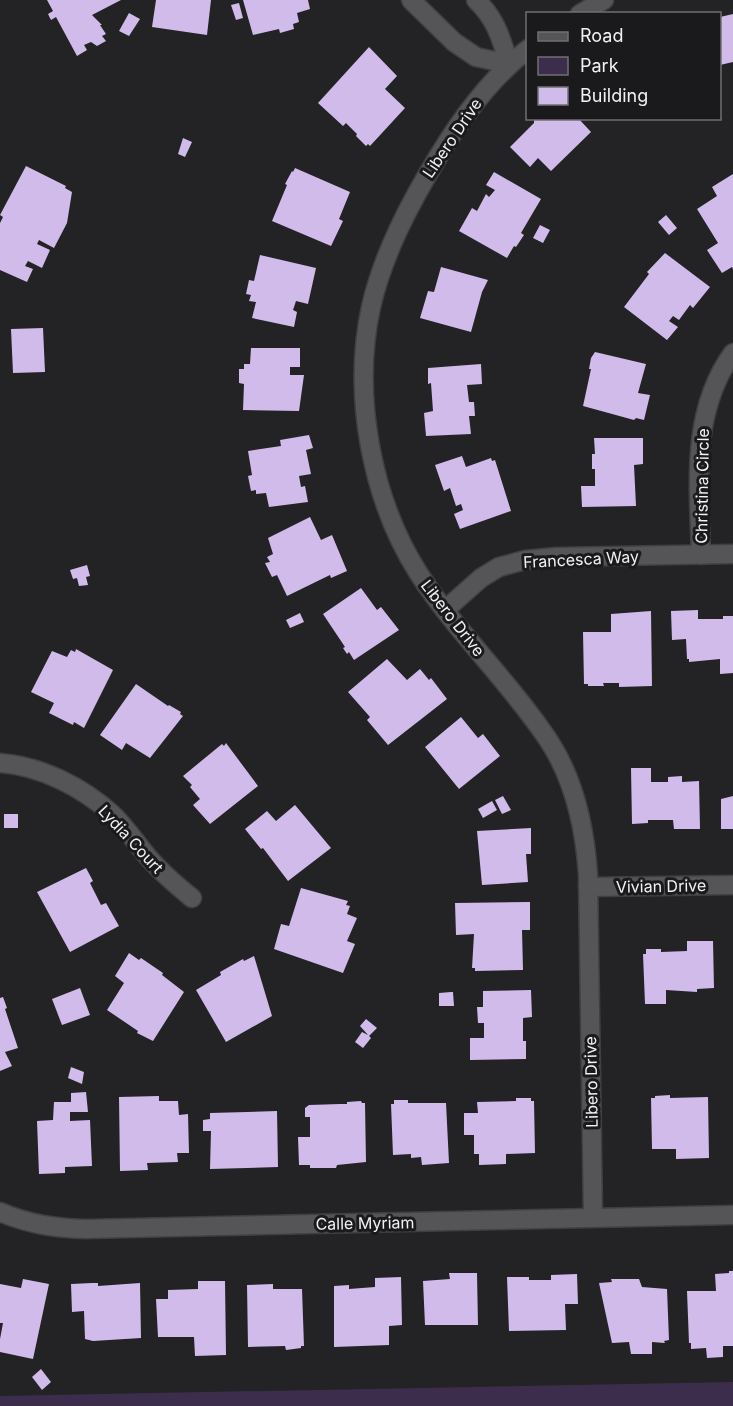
<svg xmlns="http://www.w3.org/2000/svg" width="733" height="1406" viewBox="0 0 733 1406" font-family="Inter,sans-serif">
	<rect width="100%" height="100%" fill="#232325"/>
	<path fill="#3c2d4c" d="M733,1382V1406H0V1396Z"/>
	<g fill="#d1bbeb">
		<path d="M47,0H121L92,15L102,25H100L106,34L102,36L106,41L97,46L91,42L84,45L87,50L77,56L56,17L51,20L48,14L53,11Z"/>
		<path d="M156,0H211L207,35L152,27Z"/>
		<path d="M243,0H308L310,9L297,13L299,22L293,24L294,29L280,33L279,29L253,35Z"/>
		<path d="M239,3L243,18L236,20L231,5Z"/>
		<path d="M129,13L140,19L129,36L119,31Z"/>
		<path d="M733,14V62L720,65V17Z"/>
		<path d="M369,47L397,76L385,89L405,108L370,146L368,144L366,146L356,136L357,134L346,123L343,126L318,103Z"/>
		<path d="M534,118H578L591,132L551,171L538,158L530,167L510,147L534,123Z"/>
		<path d="M183,138L192,142L185,157L178,154Z"/>
		<path d="M26,166L66,186L65,188L72,192L67,223L54,248L39,240L37,244L50,250L42,268L28,261L25,266L33,269L27,282L0,270V223L3,217L0,215Z"/>
		<path d="M295,168L350,192L339,219L343,221L331,246L272,221L287,185L285,184L292,171L293,172Z"/>
		<path d="M494,172L541,199L521,233L524,235L516,247L514,246L507,258L459,231L472,208L477,211L486,194L489,197L495,190L486,185Z"/>
		<path d="M733,174V269L732,267L722,273L707,250L718,243L697,209L717,196L712,187Z"/>
		<path d="M666,215L677,228L669,235L658,222Z"/>
		<path d="M540,225L550,230L543,243L533,238Z"/>
		<path d="M665,253L710,287L693,308L690,305L679,320L673,316L669,321L678,327L667,340L624,307L649,274L647,272Z"/>
		<path d="M260,255L316,268L308,304L296,301L293,310L297,312L294,327L252,318L256,302L249,301L251,295L246,294L249,280L254,281Z"/>
		<path d="M441,267L488,280L482,292L471,332L420,318L428,291L434,292Z"/>
		<path d="M43,328L45,372L13,373L11,329Z"/>
		<path d="M251,348H300V367H290V375H304L299,411L243,410L244,384L239,383V369H244V364H250Z"/>
		<path d="M595,352L646,364L638,393L650,395L644,420L636,418L634,420L583,406L591,369H589L591,358Z"/>
		<path d="M481,364L482,384L467,385L469,402H474L475,416H469L471,434L426,436L424,413L433,411L431,383L428,384V368Z"/>
		<path d="M309,435L313,448L306,450L311,474L299,476L301,487L305,486L308,502L269,507L266,493L256,494V490L251,491L248,476L252,475L248,451L281,446L280,440Z"/>
		<path d="M594,438H643V464L634,465L636,506L582,507L581,486H595V469H592V454H595Z"/>
		<path d="M462,456L466,467L491,458L492,461L495,460L511,511L460,529L454,514L463,510L461,504L456,506L450,488L444,491L435,465Z"/>
		<path d="M310,517L321,540L332,535L347,571L331,578L330,575L287,596L277,575L272,577L265,563L270,562L267,557L273,554L268,538Z"/>
		<path d="M87,565L90,576L86,577L88,585L79,586L77,578L73,579L70,570Z"/>
		<path d="M361,588L377,610L381,607L399,630L354,660L349,652L347,654L343,648L345,647L323,614Z"/>
		<path d="M698,610V619H723V616H733V673L720,674V659L689,662V659H687L686,639L672,640L671,611Z"/>
		<path d="M651,611L652,686L619,687V683H603L604,686H588V684H584L583,632H611V614Z"/>
		<path d="M300,613L304,622L290,628L286,620Z"/>
		<path d="M76,649L113,670L84,728L74,722L73,725L49,713L54,703L31,692L52,651L67,657L71,650L75,652Z"/>
		<path d="M387,659L407,680L420,669L429,680L431,678L447,699L388,745L367,720L370,717L348,692Z"/>
		<path d="M136,684L168,706L169,705L181,712L180,714L183,716L150,758L126,743L122,750L100,735Z"/>
		<path d="M461,717L478,738L483,734L500,756L459,789L425,747Z"/>
		<path d="M226,743L258,786L210,824L193,805L200,799L190,787L192,785L183,776L222,744L224,746Z"/>
		<path d="M631,768H651V782H668V777L682,776V782L699,781L700,829H674L673,820H648V823L632,824Z"/>
		<path d="M503,796L511,810L502,814L495,800Z"/>
		<path d="M733,796V829H721V799Z"/>
		<path d="M492,801L497,810L483,818L478,809Z"/>
		<path d="M295,805L331,848L288,881L263,848L261,849L245,829L267,811L276,821Z"/>
		<rect x="4" y="814" width="14" height="14"/>
		<path d="M531,828V854H526L528,882L482,885L477,831Z"/>
		<path d="M86,868L93,881L90,883L101,905L106,903L119,926L70,952L37,892Z"/>
		<path d="M301,888L348,901L346,905L350,906L347,914L357,918L347,941L355,944L343,973L274,949L281,924L289,926Z"/>
		<path d="M530,902V930H522L523,970L475,971V968H472L474,934L456,935L455,903Z"/>
		<path d="M687,941H713L714,988L697,989V992L666,990V1004H645L643,954H646V949H661V952L687,951Z"/>
		<path d="M129,953L139,960L141,958L163,973L162,975L184,992L153,1041L137,1033L138,1031L107,1010L124,983L115,976Z"/>
		<path d="M254,956L272,1016L226,1042L196,990L221,975L220,972L243,959L244,961Z"/>
		<path d="M80,988L90,1015L62,1025L52,999Z"/>
		<path d="M531,990L532,1017L523,1018V1041H526V1059L470,1060V1038H484V1023H478L477,1007H483V991Z"/>
		<path d="M451,992H453L454,1006H439V993Z"/>
		<path d="M3,997L7,1008L5,1009L18,1048L5,1052L12,1066L0,1071V998Z"/>
		<path d="M366,1019L377,1028L369,1036L371,1038L363,1048L355,1042L362,1032L368,1035L360,1026Z"/>
		<path d="M71,1067L84,1072L82,1084L68,1078Z"/>
		<path d="M86,1092L88,1112H70V1121L90,1120L92,1166L65,1167V1173L39,1174L37,1121L53,1120L54,1102H71V1093Z"/>
		<path d="M670,1095V1098L708,1097L709,1158L676,1159V1149H652L651,1098H655V1096Z"/>
		<path d="M159,1096V1101H178L179,1115L188,1114L189,1153H177L178,1162L147,1163L148,1170L120,1171L119,1097Z"/>
		<path d="M516,1098H531V1101H534L535,1153L506,1154V1164L479,1165V1154H474V1135H464V1113H478L477,1102L516,1101Z"/>
		<path d="M394,1100H408V1103H446L449,1163L422,1165L421,1157L411,1158V1154L393,1155L391,1104H394Z"/>
		<path d="M361,1101L362,1103H365L366,1162L337,1165L336,1168H310V1165H299L298,1137H310V1117H305V1108L309,1105L340,1104H347V1102Z"/>
		<path d="M277,1111L278,1167L210,1169L211,1131H203V1120L210,1119V1113Z"/>
		<path d="M729,1271H733V1346H723V1357L707,1358L706,1348L691,1349V1343H689L687,1291H716L715,1274L729,1273Z"/>
		<path d="M449,1273H477L478,1325H425L423,1281L450,1279Z"/>
		<path d="M577,1274L578,1304H565L566,1330L509,1331L507,1277H529V1280H551V1275Z"/>
		<path d="M401,1277L402,1325L389,1326V1345L334,1347V1286L349,1285V1289L375,1287V1278Z"/>
		<path d="M23,1279L49,1284L33,1359L0,1352V1339L3,1323H0V1284L21,1288Z"/>
		<path d="M611,1279H639L642,1287L667,1289L669,1340L664,1341L665,1343L652,1342V1354H631L629,1342L612,1343L599,1283L612,1282Z"/>
		<path d="M198,1281H225L226,1355L195,1356L194,1337H158L156,1299H168V1290L198,1289Z"/>
		<path d="M92,1283H98V1286L140,1283L141,1338L93,1341L85,1339L84,1311L72,1312L71,1284Z"/>
		<path d="M273,1284V1289H302L304,1346H301V1348L286,1350L285,1346L248,1347L247,1285Z"/>
		<path d="M41,1369L51,1382L42,1390L32,1377Z"/>
	</g>
	<g fill="none" stroke-linecap="round" stroke-linejoin="round">
		<g stroke="#3f3e40" stroke-width="21">
			<g id="minor">
				<path d="M411,0L454,42L476,57L509,64C501,38 496,19 476,0"/>
				<path d="M580,14L604,0"/>
				<path d="M528,49C491,78 462,117 438,157C410,203 383,254 371,307C352,394 371,499 419,574C457,633 510,682 549,741C575,781 585,829 588,875L593,1217"/>
				<path d="M701,555C699,486 690,412 733,353"/>
				<path d="M445,610L481,578L499,567L525,560L556,557L733,554"/>
				<path d="M0,763C41,766 82,787 112,814C125,826 136,843 148,857C161,872 176,885 192,898"/>
				<path d="M588,887L733,885"/>
				<path d="M0,1212C28,1224 54,1228 85,1229L733,1215"/>
			</g>
		</g>
		<use href="#minor" stroke="#555456" stroke-width="18"/>
	</g>
	<g text-anchor="middle" dominant-baseline="central" stroke-width="6" stroke-linejoin="round" paint-order="stroke">
		<g font-size="16" fill="#f1f0f2" stroke="#1a191b">
			<text transform="translate(452 138) rotate(-56)">Libero Drive</text>
			<text transform="translate(702 486) rotate(-89)">Christina Circle</text>
			<text transform="translate(581 559) rotate(-3)">Francesca Way</text>
			<text transform="translate(453 618) rotate(52)">Libero Drive</text>
			<text transform="translate(131 839) rotate(47)">Lydia Court</text>
			<text transform="translate(661 886) rotate(-1)">Vivian Drive</text>
			<text transform="translate(591 1082) rotate(-91)">Libero Drive</text>
			<text transform="translate(365 1223) rotate(-1)">Calle Myriam</text>
		</g>
	</g>
	<rect x="526" y="12" width="195" height="108" fill="#1a191b" stroke="#706f71" stroke-width="1.5"/>
	<rect x="538" y="32" width="30" height="9" fill="#555456" stroke="#706f71" stroke-width="1.5"/>
	<text x="580" y="42" font-size="18" fill="#f1f0f2">Road</text>
	<rect x="538" y="57" width="30" height="18" fill="#3c2d4c" stroke="#706f71" stroke-width="1.5"/>
	<text x="580" y="72" font-size="18" fill="#f1f0f2">Park</text>
	<rect x="538" y="87" width="30" height="18" fill="#d1bbeb" stroke="#706f71" stroke-width="1.5"/>
	<text x="580" y="102" font-size="18" fill="#f1f0f2">Building</text>
</svg>
